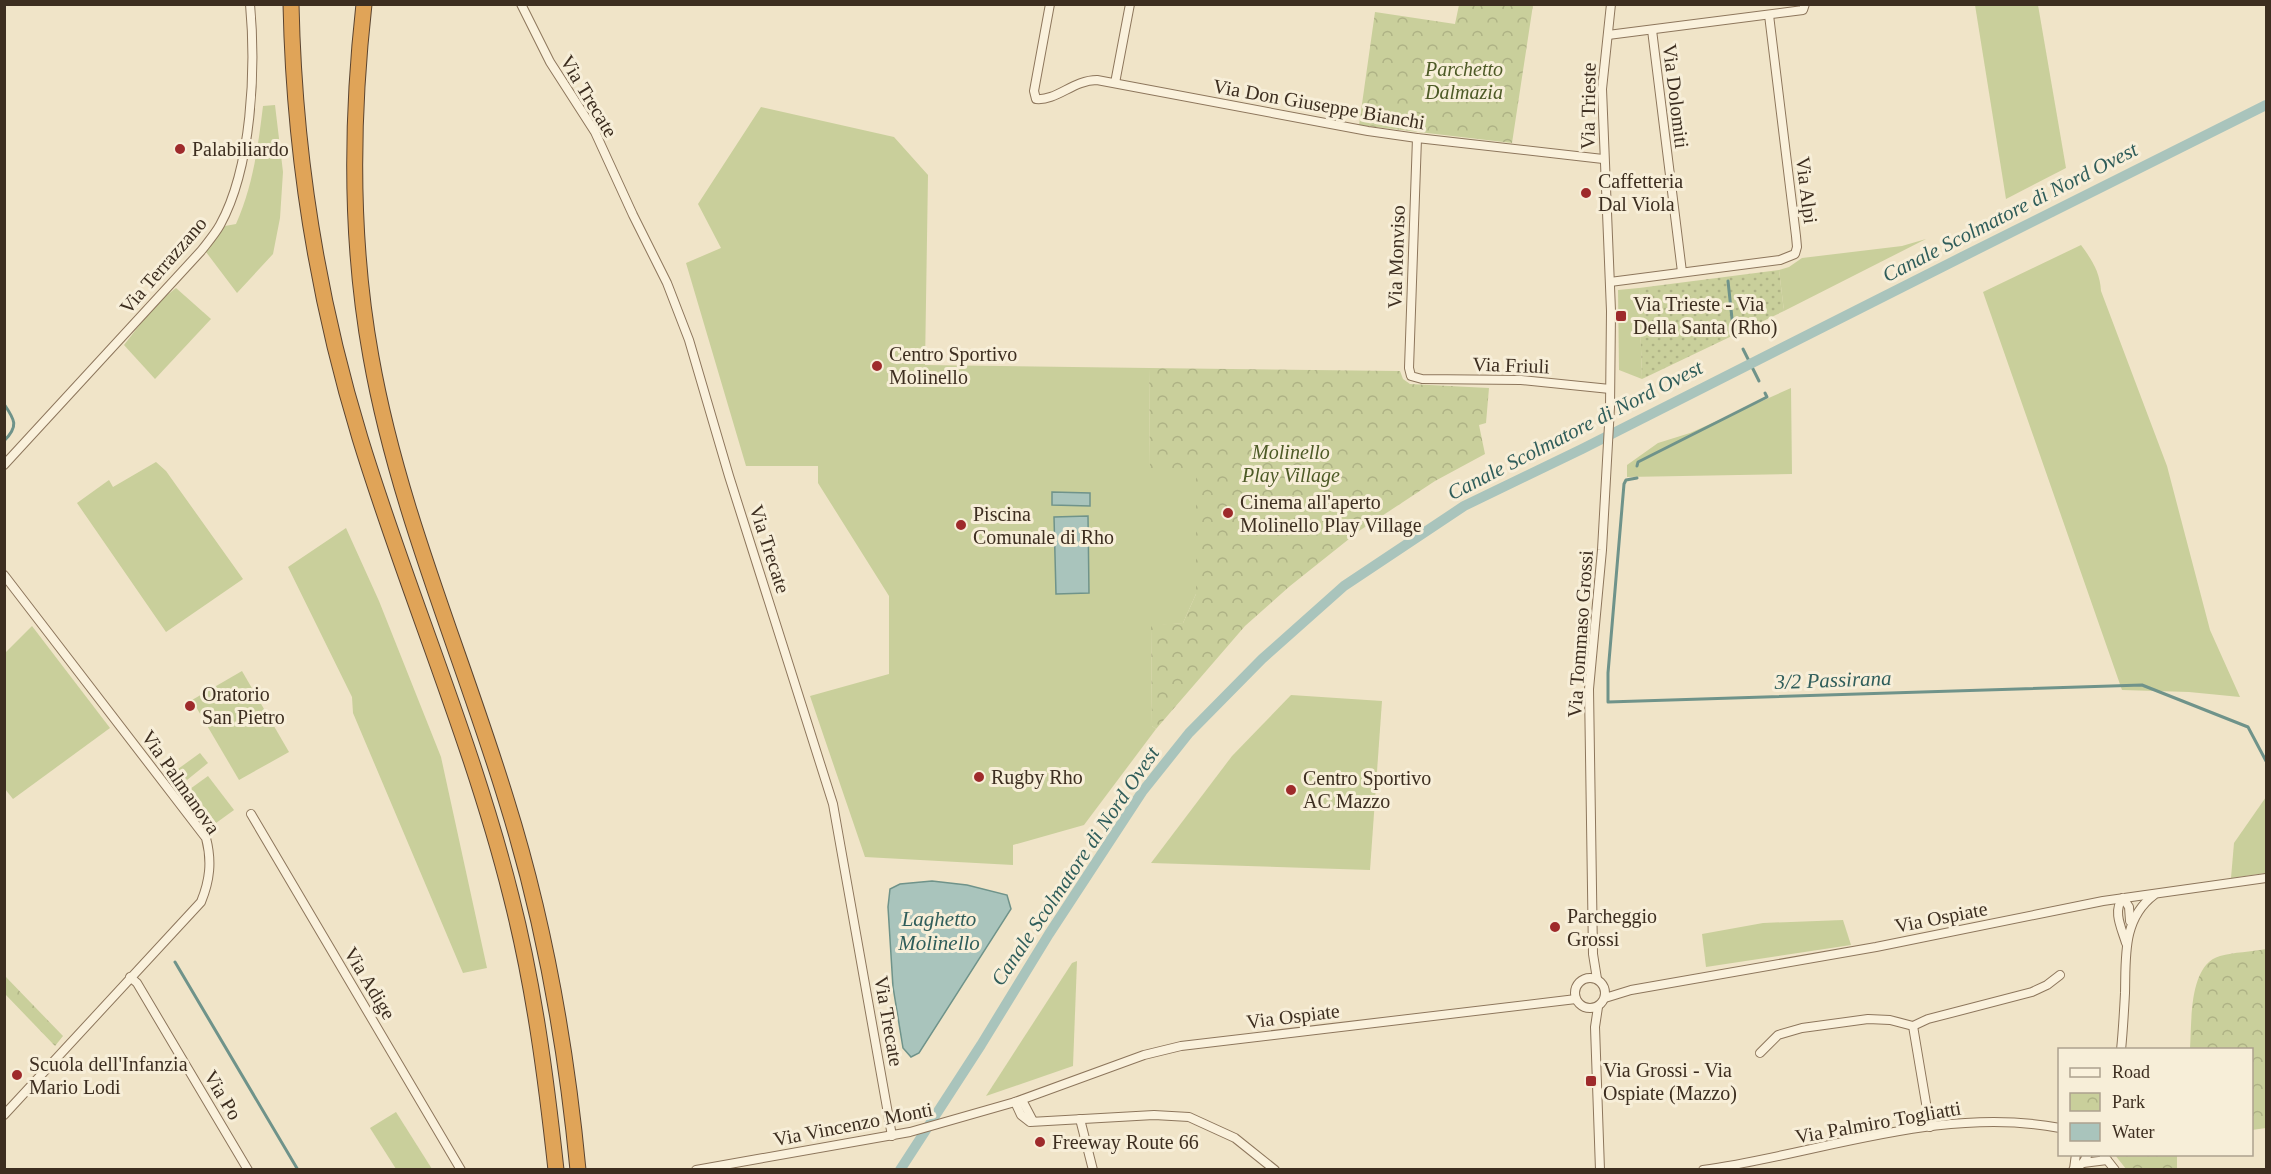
<svg xmlns="http://www.w3.org/2000/svg" width="2271" height="1174" viewBox="0 0 2271 1174" font-family="Georgia,serif">
	<defs>
		<pattern id="park-crowns" width="20" height="18" patternUnits="userSpaceOnUse" patternTransform="scale(1.5)"><rect width="20" height="18" fill="#c9cf9b"/><path d="M2 6a3 3 0 1 1 6 0M12 15a3 3 0 1 1 6 0" fill="none" stroke="#aeb285"/></pattern>
		<pattern id="garden-dots" width="8" height="8" patternUnits="userSpaceOnUse" patternTransform="scale(1.5)"><rect width="8" height="8" fill="#c9cf9b"/><path d="M2 2h.1M6 6h.1" fill="none" stroke="#aeb285" stroke-width="1.8" stroke-linecap="round"/></pattern>
	</defs>
	<rect width="100%" height="100%" fill="#f0e4c8"/>
	<g fill="#c9cf9b">
		<path d="M1975,5H2038L2066,168L2006,199Z"/>
		<path d="M275,105L283,172L280,218L273,254L237,293L206,252L225,226L236,224C253,186 258,147 263,106Z"/>
		<path d="M761,107L894,137L928,175L925,365L1149,368L1150,468H1196V594L1183,623L1151,626L1152,726L1156,729L1084,825L1013,845V865L865,857L810,696L889,674V596L818,483V466H746L686,263L721,248L698,204Z"/>
		<path d="M1926,239L1784,311L1779,270L1789,267L1802,258L1902,246Z"/>
		<path d="M2081,245C2092,260 2100,272 2101,291L2167,466L2210,630L2240,697L2189,692L2122,690L1983,292Z"/>
		<path d="M176,288L211,319L155,379L124,345L155,305Z"/>
		<path d="M1639,288L1642,379L1619,370L1618,290Z"/>
		<path d="M1791,388L1792,474L1627,477V465L1658,443L1690,433Z"/>
		<path d="M156,462L166,471L243,579L166,632L77,503L109,480L113,487Z"/>
		<path d="M346,528L379,601L441,757L487,968L463,973L353,713L352,697L288,567Z"/>
		<path d="M32,626L110,728L13,799L5,789V653Z"/>
		<path d="M242,671L289,752L239,780L192,700Z"/>
		<path d="M1291,695L1382,701L1370,870L1151,863L1232,756Z"/>
		<path d="M200,753L208,763L187,780L178,769Z"/>
		<path d="M208,776L234,810L216,823L190,789Z"/>
		<path d="M2266,797V873L2231,878L2234,843Z"/>
		<path d="M1843,920L1851,945L1706,967L1702,934L1763,923Z"/>
		<path d="M1077,961L1073,1066L986,1096L1072,963Z"/>
		<path d="M396,1112L432,1169H396L370,1128Z"/>
	</g>
	<g fill="url(#park-crowns)">
		<path d="M1459,5H1533L1512,143L1359,125L1375,12L1455,24Z"/>
		<path d="M1149,368L1400,371L1403,379L1410,384L1489,388L1486,423L1479,425L1485,454L1435,481L1359,531L1290,586L1245,626L1156,729L1152,726L1151,625L1183,623L1196,594V469L1150,468Z"/>
		<path d="M2266,949V1128L2252,1130V1050L2190,1049C2192,1023 2188,965 2220,956C2234,952 2251,952 2266,949Z"/>
		<path d="M4,975L63,1036L55,1046L5,994Z"/>
		<path d="M2115,1155H2177V1169H2126Z"/>
	</g>
	<path fill="url(#garden-dots)" d="M1779,270L1784,311L1642,379L1639,288Z"/>
	<g fill="#a9c4bc" stroke="#6f938a" stroke-width="1.5">
		<path d="M1052,492L1090,493V506L1052,505Z"/>
		<path d="M1088,516L1089,593L1056,594L1054,517Z"/>
		<path d="M932,881L967,885L1007,895L1011,909L919,1053L911,1057L903,1048L893,987L888,907L890,889L900,884Z"/>
	</g>
	<g fill="none" stroke-linecap="round" stroke-linejoin="round">
		<g stroke="#6f938a" stroke-width="3">
			<path d="M1728,281L1733,328L1736,336"/>
			<path d="M1743,349L1759,381"/>
			<path d="M4,404C15,420 19,426 4,441"/>
			<path d="M1637,466L1638,462L1767,397L1765,393"/>
			<path d="M1637,478L1626,480L1624,484L1608,673V702L2142,685L2248,727L2266,761"/>
			<path d="M175,962L298,1170"/>
		</g>
		<path stroke="#a9c4bc" stroke-width="10" d="M900,1170L981,1045L1049,934L1142,792L1189,733L1262,659L1344,586L1464,506L1582,449L1962,257L2266,105"/>
		<g stroke="#8d765c" stroke-width="10">
			<g id="minor">
				<path d="M521,4L550,62L595,132L633,215L667,283L689,340L729,476L833,804L892,1136"/>
				<path d="M1050,4L1034,91L1036,99C1057,101 1073,80 1097,80L1368,131L1417,138L1603,159"/>
				<path d="M1652,30L1682,272"/>
				<path d="M1608,35L1803,10L1805,4"/>
				<path d="M1115,83L1130,4"/>
				<path d="M1417,138L1409,368L1411,376L1422,379L1521,380L1610,389"/>
				<path d="M1610,282L1780,260L1795,254L1797,247L1796,236L1769,15"/>
				<path d="M4,465L201,251C208,242 215,234 220,225C252,167 256,69 250,4"/>
				<path d="M4,575L206,838C212,861 210,880 201,902L4,1115"/>
				<path d="M251,814L461,1170"/>
				<path d="M2123,898C2112,911 2122,929 2126,943"/>
				<path d="M2123,898L2129,907L2130,921"/>
				<path d="M130,977L137,983L248,1170"/>
				<circle cx="1590" cy="993" r="15"/>
				<path d="M1597,979L1593,954L1589,689L1602,550L1610,407L1611,311L1602,89L1611,4"/>
				<path d="M1605,998L1631,990L1876,947L2103,901L2266,878"/>
				<path d="M1598,1007L1595,1027L1600,1170"/>
				<path d="M1913,1026L1928,1019L2032,992L2047,985L2060,975"/>
				<path d="M2121,1050C2123,1031 2124,1012 2125,993C2126,958 2122,919 2154,895"/>
				<path d="M1760,1053L1778,1035L1802,1028L1868,1019L1890,1020L1913,1026L1930,1127"/>
				<path d="M1022,1100L1033,1121"/>
				<path d="M1015,1102L1021,1115L1030,1122L1154,1115L1189,1117L1235,1138L1275,1170"/>
				<path d="M1080,1119L1093,1170"/>
				<path d="M2104,1156L2115,1170"/>
				<path d="M2083,1163L2107,1160"/>
				<path d="M2074,1169L2076,1154"/>
				<path d="M696,1170L910,1132L1015,1102L1144,1055L1181,1046L1576,999"/>
				<path d="M1703,1170C1819,1154 1941,1105 2060,1128"/>
				<path d="M2073,1170L2083,1163L2088,1154"/>
			</g>
		</g>
		<g stroke="#5b4430" stroke-width="17">
			<g id="motorway">
				<path d="M291,4C294,152 317,297 360,438C407,592 472,740 511,896C534,986 546,1078 556,1170"/>
				<path d="M364,4C351,121 350,241 371,357C398,510 461,652 506,799C544,920 566,1044 578,1170"/>
			</g>
		</g>
		<use href="#minor" stroke="#faf1dc" stroke-width="8"/>
		<use href="#motorway" stroke="#e0a458" stroke-width="15"/>
	</g>
	<g fill="#9e2a2b" stroke="#f7eed8" stroke-width="2">
		<circle cx="180" cy="149" r="6"/>
		<circle cx="1586" cy="193" r="6"/>
		<rect x="1615" y="310" width="12" height="12" rx="3"/>
		<circle cx="877" cy="366" r="6"/>
		<circle cx="1228" cy="513" r="6"/>
		<circle cx="961" cy="525" r="6"/>
		<circle cx="190" cy="706" r="6"/>
		<circle cx="979" cy="777" r="6"/>
		<circle cx="1291" cy="790" r="6"/>
		<circle cx="1555" cy="927" r="6"/>
		<circle cx="17" cy="1075" r="6"/>
		<rect x="1585" y="1075" width="12" height="12" rx="3"/>
		<circle cx="1040" cy="1142" r="6"/>
	</g>
	<g text-anchor="middle" dominant-baseline="central" stroke-width="6" stroke-linejoin="round" paint-order="stroke">
		<g font-size="20" font-style="italic" fill="#4d5a26" stroke="#f7eed8">
			<text x="1464" y="69">Parchetto<tspan x="1464" dy="23">Dalmazia</tspan></text>
			<text x="1291" y="452">Molinello<tspan x="1291" dy="23">Play Village</tspan></text>
		</g>
		<g font-size="20" fill="#3d2e20" stroke="#f7eed8">
			<text transform="translate(589 96) rotate(59)">Via Trecate</text>
			<text transform="translate(1676 96) rotate(83)">Via Dolomiti</text>
			<text transform="translate(1319 104) rotate(10)">Via Don Giuseppe Bianchi</text>
			<text transform="translate(1588 106) rotate(-89)">Via Trieste</text>
			<text transform="translate(1807 190) rotate(83)">Via Alpi</text>
			<text transform="translate(1396 257) rotate(-88)">Via Monviso</text>
			<text transform="translate(163 265) rotate(-49)">Via Terrazzano</text>
			<text transform="translate(1511 365) rotate(2)">Via Friuli</text>
			<text transform="translate(770 549) rotate(72)">Via Trecate</text>
			<text transform="translate(1580 634) rotate(-86)">Via Tommaso Grossi</text>
			<text transform="translate(181 782) rotate(55)">Via Palmanova</text>
			<text transform="translate(1941 917) rotate(-11)">Via Ospiate</text>
			<text transform="translate(370 983) rotate(59)">Via Adige</text>
			<text transform="translate(1293 1016) rotate(-7)">Via Ospiate</text>
			<text transform="translate(889 1021) rotate(80)">Via Trecate</text>
			<text transform="translate(223 1095) rotate(59)">Via Po</text>
			<text transform="translate(1878 1122) rotate(-10)">Via Palmiro Togliatti</text>
			<text transform="translate(853 1124) rotate(-11)">Via Vincenzo Monti</text>
		</g>
		<g font-size="20" fill="#3d2e20" stroke="#f7eed8" text-anchor="start">
			<text x="192" y="149">Palabiliardo</text>
			<text x="1598" y="181">Caffetteria<tspan x="1598" dy="23">Dal Viola</tspan></text>
			<text x="1633" y="304">Via Trieste - Via<tspan x="1633" dy="23">Della Santa (Rho)</tspan></text>
			<text x="889" y="354">Centro Sportivo<tspan x="889" dy="23">Molinello</tspan></text>
			<text x="1240" y="502">Cinema all'aperto<tspan x="1240" dy="23">Molinello Play Village</tspan></text>
			<text x="973" y="514">Piscina<tspan x="973" dy="23">Comunale di Rho</tspan></text>
			<text x="202" y="694">Oratorio<tspan x="202" dy="23">San Pietro</tspan></text>
			<text x="991" y="777">Rugby Rho</text>
			<text x="1303" y="778">Centro Sportivo<tspan x="1303" dy="23">AC Mazzo</tspan></text>
			<text x="1567" y="916">Parcheggio<tspan x="1567" dy="23">Grossi</tspan></text>
			<text x="29" y="1064">Scuola dell'Infanzia<tspan x="29" dy="23">Mario Lodi</tspan></text>
			<text x="1603" y="1070">Via Grossi - Via<tspan x="1603" dy="23">Ospiate (Mazzo)</tspan></text>
			<text x="1052" y="1142">Freeway Route 66</text>
		</g>
		<g font-size="21" font-style="italic" fill="#2f5d5a" stroke="#f7eed8">
			<text transform="translate(2010 212) rotate(-27)">Canale Scolmatore di Nord Ovest</text>
			<text transform="translate(1575 430) rotate(-27)">Canale Scolmatore di Nord Ovest</text>
			<text transform="translate(1833 680) rotate(-2)">3/2 Passirana</text>
			<text transform="translate(1075 866) rotate(-56)">Canale Scolmatore di Nord Ovest</text>
			<text x="939" y="919">Laghetto<tspan x="939" dy="24">Molinello</tspan></text>
		</g>
	</g>
	<rect width="2271" height="1174" fill="none" stroke="#3d2e20" stroke-width="12"/>
	<rect x="2058" y="1048" width="195" height="108" fill="#f7eed8" stroke="#ada18e" stroke-width="1.5"/>
	<rect x="2070" y="1068" width="30" height="9" fill="#faf1dc" stroke="#ada18e" stroke-width="1.5"/>
	<text x="2112" y="1078" font-size="18" fill="#3d2e20">Road</text>
	<rect x="2070" y="1093" width="30" height="18" fill="url(#park-crowns)" stroke="#ada18e" stroke-width="1.5"/>
	<text x="2112" y="1108" font-size="18" fill="#3d2e20">Park</text>
	<rect x="2070" y="1123" width="30" height="18" fill="#a9c4bc" stroke="#ada18e" stroke-width="1.5"/>
	<text x="2112" y="1138" font-size="18" fill="#3d2e20">Water</text>
</svg>
